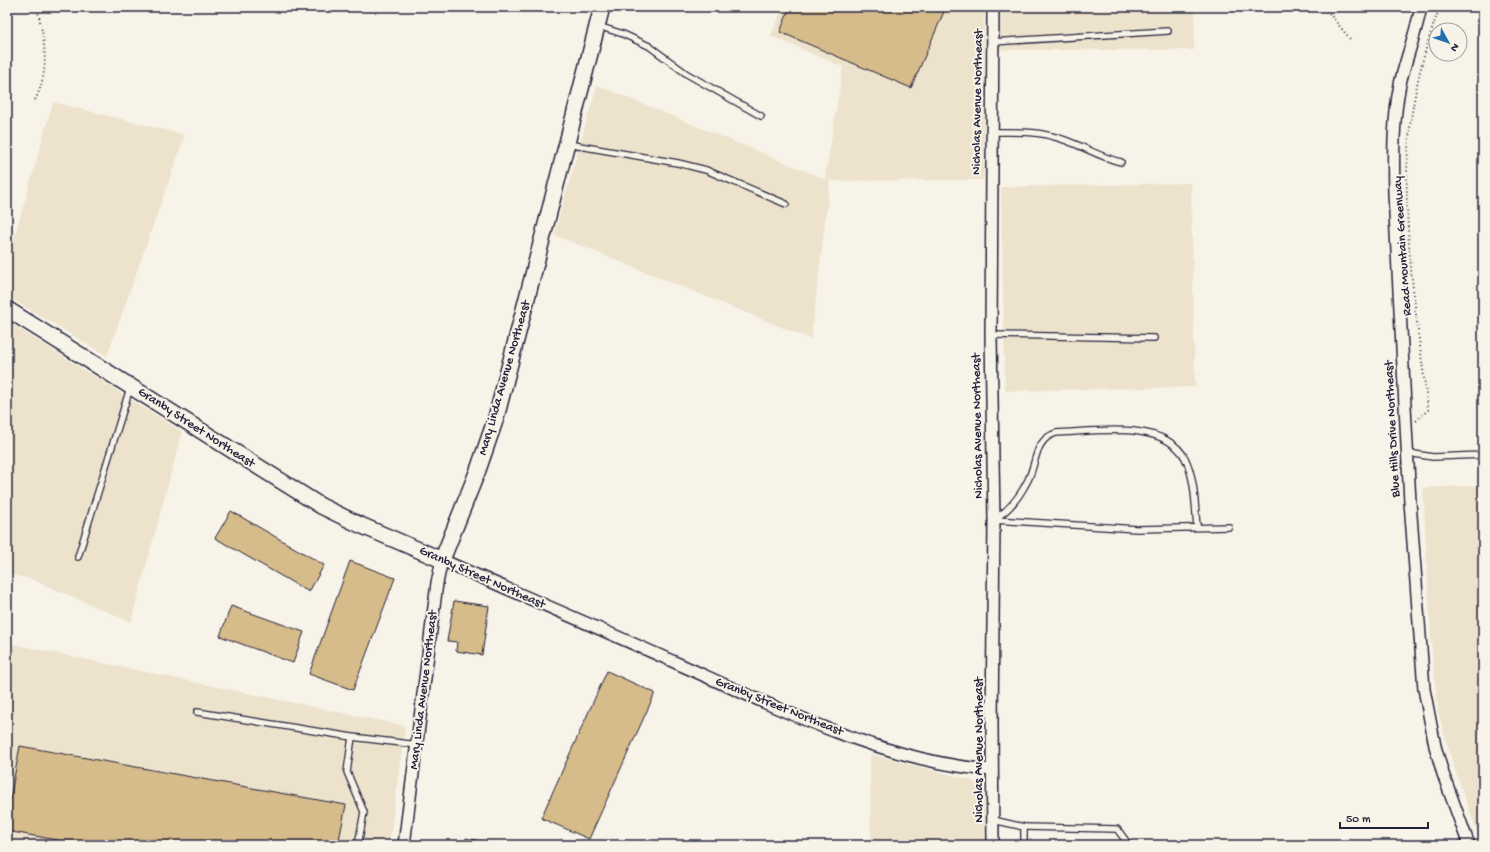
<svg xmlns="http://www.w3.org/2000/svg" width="1490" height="852" viewBox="0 0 1490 852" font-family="'Gochi Hand',sans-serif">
	<rect width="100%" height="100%" fill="#f7f3e8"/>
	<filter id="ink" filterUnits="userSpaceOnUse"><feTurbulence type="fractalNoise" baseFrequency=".025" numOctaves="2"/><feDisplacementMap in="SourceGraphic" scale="8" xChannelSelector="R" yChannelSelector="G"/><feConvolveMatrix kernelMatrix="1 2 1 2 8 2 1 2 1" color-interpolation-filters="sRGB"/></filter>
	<g filter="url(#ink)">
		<g fill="#ede2cc">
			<path d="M783,7H984V180L830,181L811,339L554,235L597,85L825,179L843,67L771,36Z"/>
			<path d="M1001,7H1195L1194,50H1000Z"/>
			<path d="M53,102L185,135L107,356L7,296V263Z"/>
			<path d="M1191,183L1195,387L1005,391L1001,187Z"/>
			<path d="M7,321L182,432L131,622L31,579L7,574Z"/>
			<path d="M1483,485V845H1482L1454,768L1438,712L1431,640L1423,488Z"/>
			<path d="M7,643L405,726L389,845H7Z"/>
			<path d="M870,754L971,780L977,785L984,800L985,845H871Z"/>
		</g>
		<g fill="#d6bb8b" stroke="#22223b">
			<path d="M790,7H946L911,88L780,32Z"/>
			<path d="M231,511L324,565L309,592L215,538Z"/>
			<path d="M350,561L395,578L353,690L309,674Z"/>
			<path d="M454,601L489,606L482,655L456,651L457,642L447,641Z"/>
			<path d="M231,606L304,632L293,663L220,636Z"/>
			<path d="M607,671L655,693L589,839L541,818Z"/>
			<path d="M20,746L346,805L338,845H84L7,831V815Z"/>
			<path d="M466,838L500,845H465Z"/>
		</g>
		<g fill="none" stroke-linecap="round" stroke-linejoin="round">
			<g stroke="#22223b" stroke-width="8">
				<g id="lane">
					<path d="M598,26L623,34L649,46L687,74L761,116"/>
					<path d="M993,42L1168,31"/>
					<path d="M992,132C1012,132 1032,131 1051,136C1076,141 1097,157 1121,162"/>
					<path d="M568,144L678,163L706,170L786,204"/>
					<path d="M991,335L1154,338"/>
					<path d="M1408,453L1433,457L1483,455"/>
					<path d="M994,519C1009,511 1020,496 1028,480C1037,462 1034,440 1056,433C1093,432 1164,419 1185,458C1195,478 1195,505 1197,527"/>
					<path d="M994,520L1137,529L1229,527"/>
					<path d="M78,557L130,388"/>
					<path d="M197,712L352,737L418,745"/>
					<path d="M352,737L347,772L364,812L358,845"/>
					<path d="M993,820L1024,827V845"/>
					<path d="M1024,827L1117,829L1129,845"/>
				</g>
			</g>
			<g stroke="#22223b" stroke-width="14">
				<g id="street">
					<path d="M993,7L991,335L994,520L992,724L993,845"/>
					<path d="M1421,7C1416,33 1406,58 1400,84C1393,120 1393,157 1394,194L1410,502L1424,689L1435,746L1443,774L1469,845"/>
					<path d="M404,845L437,583L442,560C521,595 601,629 681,665C774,707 889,763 992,770"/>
				</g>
			</g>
			<g stroke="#22223b" stroke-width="18">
				<path id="secondary" d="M7,309L321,506L358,524L442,560L478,470L496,418L602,7"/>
			</g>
			<g stroke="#22223b" stroke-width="2" stroke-dasharray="1 3" stroke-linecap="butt">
				<path d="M1324,7L1350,39"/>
				<path d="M35,100C51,69 44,40 37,7"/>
				<path d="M1416,421L1428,410C1419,332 1405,252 1407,172C1408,116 1420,59 1440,7"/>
			</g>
			<use href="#lane" stroke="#f7f3e8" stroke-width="5.5"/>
			<use href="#street" stroke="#f7f3e8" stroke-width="11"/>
			<use href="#secondary" stroke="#f7f3e8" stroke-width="15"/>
		</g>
	</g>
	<g text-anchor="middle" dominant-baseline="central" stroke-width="4" stroke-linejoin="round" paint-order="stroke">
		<g font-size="13" fill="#22223b" stroke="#f7f3e8">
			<text transform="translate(978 102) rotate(-89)">Nicholas Avenue Northeast</text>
			<text transform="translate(1403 246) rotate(-94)">Read Mountain Greenway</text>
			<text transform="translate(505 378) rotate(-74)">Mary Linda Avenue Northeast</text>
			<text transform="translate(978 426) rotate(-91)">Nicholas Avenue Northeast</text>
			<text transform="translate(196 428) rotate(33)">Granby Street Northeast</text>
			<text transform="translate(1393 429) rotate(-93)">Blue Hills Drive Northeast</text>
			<text transform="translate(482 578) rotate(24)">Granby Street Northeast</text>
			<text transform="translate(424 690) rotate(-83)">Mary Linda Avenue Northeast</text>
			<text transform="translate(779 707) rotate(22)">Granby Street Northeast</text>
			<text transform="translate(979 750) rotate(-90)">Nicholas Avenue Northeast</text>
		</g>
	</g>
	<rect width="1490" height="852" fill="none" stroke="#f7f3e8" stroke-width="24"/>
	<rect x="12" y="12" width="1466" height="828" fill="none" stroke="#22223b" stroke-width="1.5" filter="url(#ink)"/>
	<g transform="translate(1448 42) rotate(130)"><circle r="19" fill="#f7f3e8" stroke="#a29fa3"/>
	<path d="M0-3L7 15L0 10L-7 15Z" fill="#1f6fb2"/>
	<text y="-6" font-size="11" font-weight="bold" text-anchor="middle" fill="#22223b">N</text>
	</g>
	<path d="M1340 822v6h88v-6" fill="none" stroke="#22223b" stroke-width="2"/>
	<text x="1346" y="822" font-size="12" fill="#22223b" stroke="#f7f3e8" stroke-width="3" paint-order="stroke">50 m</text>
</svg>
